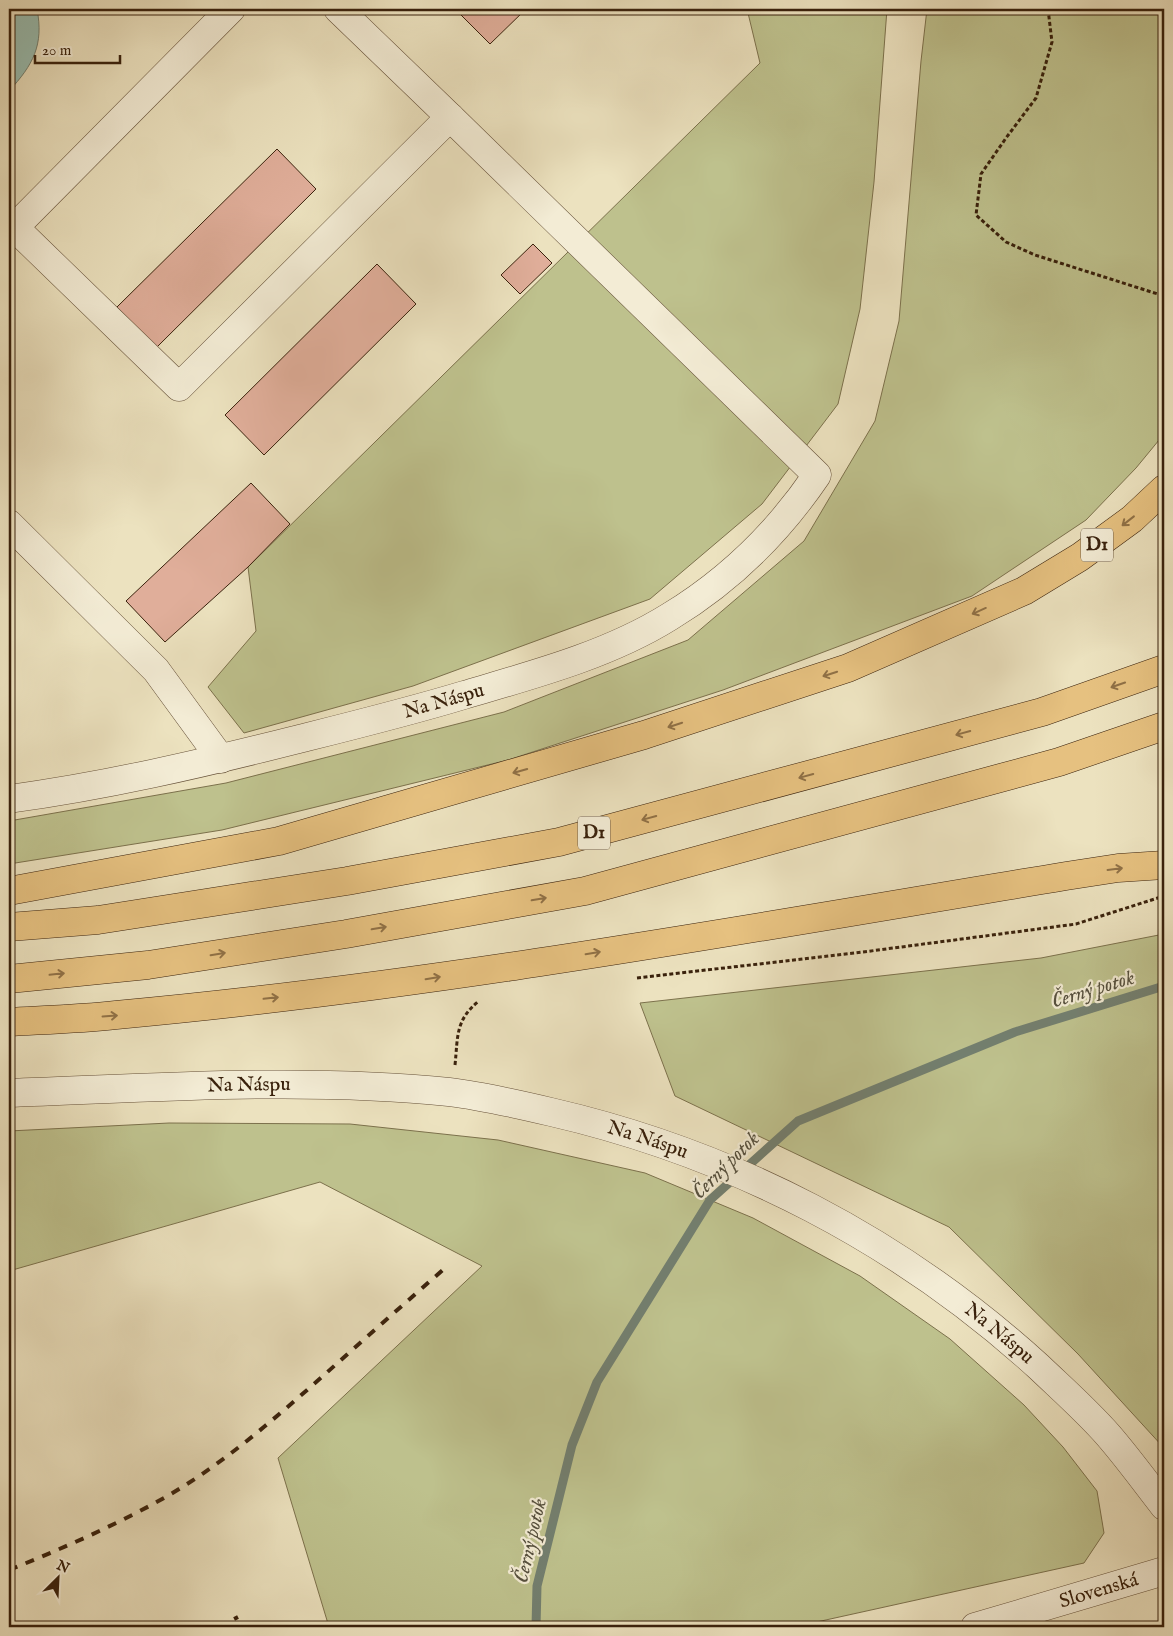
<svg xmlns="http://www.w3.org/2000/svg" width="1173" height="1636" viewBox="0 0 1173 1636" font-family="'IM FELL English',serif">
	<rect width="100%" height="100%" fill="#ece2bf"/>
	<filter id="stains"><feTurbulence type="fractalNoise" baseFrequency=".004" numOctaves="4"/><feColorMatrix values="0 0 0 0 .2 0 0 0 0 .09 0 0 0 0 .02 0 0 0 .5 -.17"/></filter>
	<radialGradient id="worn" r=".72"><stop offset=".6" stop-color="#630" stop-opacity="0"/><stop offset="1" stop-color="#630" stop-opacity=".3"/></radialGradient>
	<g fill="#bec18d" stroke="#7c714c">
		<path d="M748,9H887L874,182L860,309L838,404L762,504L650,599L413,686L244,733L208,687L256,631L248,567L760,63L748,13Z"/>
		<path d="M927,9H1164V434L1136,468L1086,520L972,596L723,690L508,760L222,830L9,864V821L226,783L504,712L688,640L804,541L875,421L899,321L921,61Z"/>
		<path d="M1164,934V1448L1078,1354L949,1227L675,1096L640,1003L1041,958Z"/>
		<path d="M169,1123L350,1124L498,1140L645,1173L753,1218L860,1276L950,1339L1024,1405L1063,1447L1097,1491L1104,1533L1084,1563L794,1627H329L278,1458L482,1266L320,1182L9,1271V1131Z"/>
	</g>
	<path fill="#99beb1" stroke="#737f6f" d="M9,9H37C44,45 33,65 9,91Z"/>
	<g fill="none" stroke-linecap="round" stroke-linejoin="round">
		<path stroke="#737f6f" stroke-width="9" d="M536,1627L537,1586L572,1445L597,1382L710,1200L798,1121L1015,1032L1164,986"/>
	</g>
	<g fill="#e0ae9a" stroke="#39210c">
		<path d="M455,9H526L490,44Z"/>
		<path d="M277,149L316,189L157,347L117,307Z"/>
		<path d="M533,244L552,263L520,294L501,275Z"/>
		<path d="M377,264L416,304L264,455L225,415Z"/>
		<path d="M251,483L290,524L248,567L165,642L126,601Z"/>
	</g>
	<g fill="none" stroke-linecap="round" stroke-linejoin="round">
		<g stroke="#665139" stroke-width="29">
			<g id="minor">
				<path d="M14,227L179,387L450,117L338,9"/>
				<path d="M9,233L231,9"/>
				<path d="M9,524L156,670L221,759"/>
				<path id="s1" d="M9,799C105,786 200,764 295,740C351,726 408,712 464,695C532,675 608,655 669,617C730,580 777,534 817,475L450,117"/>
				<path id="s2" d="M9,1093C154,1088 305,1077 449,1092C483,1096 517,1104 551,1112C733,1154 901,1241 1039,1367C1062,1389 1087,1411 1108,1435C1128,1458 1146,1483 1164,1506"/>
				<path id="s3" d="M975,1627L1164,1571"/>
			</g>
		</g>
		<g stroke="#39210c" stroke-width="29">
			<g id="highway">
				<path d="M9,891L279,841L644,735L848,668L1024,591L1080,557L1132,519L1164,489"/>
				<path d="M9,927L98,920L347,881L559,842L1042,712L1164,669"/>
				<path d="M9,979L148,965L346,934L585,891L1059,762L1164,726"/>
				<path d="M9,1022C44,1020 80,1019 116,1015C435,986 751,928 1066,876L1118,868L1164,865"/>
			</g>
		</g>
		<g stroke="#39210c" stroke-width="3" stroke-dasharray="4 2.5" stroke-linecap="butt">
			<path d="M1048,9L1052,42L1036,98L1006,138L981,174L976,215L1006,242L1035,255L1164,296"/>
			<path d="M637,978L863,952L1076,924L1164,896"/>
			<path d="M455,1065C458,1037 455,1020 479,1001"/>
		</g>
		<use href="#minor" stroke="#f3ecd5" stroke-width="28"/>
		<use href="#highway" stroke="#e6c180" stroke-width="28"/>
		<g stroke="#39210c" stroke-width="4" stroke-dasharray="9 9" stroke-linecap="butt">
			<path d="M9,1570C61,1549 114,1526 164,1498C222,1465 273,1420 323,1376C363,1340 404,1304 445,1268"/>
			<path d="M218,1627L238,1617"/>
		</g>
	</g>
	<defs><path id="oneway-shaft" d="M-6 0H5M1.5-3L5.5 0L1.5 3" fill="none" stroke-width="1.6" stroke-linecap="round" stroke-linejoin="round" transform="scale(1.25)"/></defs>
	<g stroke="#907146">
		<use href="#oneway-shaft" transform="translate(1128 521) rotate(142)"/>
		<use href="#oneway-shaft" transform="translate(979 611) rotate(156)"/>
		<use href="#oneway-shaft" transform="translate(830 674) rotate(162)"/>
		<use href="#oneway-shaft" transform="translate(1118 685) rotate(161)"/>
		<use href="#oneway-shaft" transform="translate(675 725) rotate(162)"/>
		<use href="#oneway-shaft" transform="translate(963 733) rotate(165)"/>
		<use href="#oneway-shaft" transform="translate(520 771) rotate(164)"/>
		<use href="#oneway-shaft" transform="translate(806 776) rotate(165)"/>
		<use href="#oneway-shaft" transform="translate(649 818) rotate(165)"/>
		<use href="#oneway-shaft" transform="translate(1115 869) rotate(-7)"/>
		<use href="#oneway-shaft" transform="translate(539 899) rotate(-10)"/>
		<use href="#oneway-shaft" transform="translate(379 928) rotate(-10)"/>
		<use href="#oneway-shaft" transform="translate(593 953) rotate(-9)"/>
		<use href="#oneway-shaft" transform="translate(218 954) rotate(-9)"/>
		<use href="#oneway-shaft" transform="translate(57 974) rotate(-6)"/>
		<use href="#oneway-shaft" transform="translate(433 978) rotate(-9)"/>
		<use href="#oneway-shaft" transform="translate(271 998) rotate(-6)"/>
		<use href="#oneway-shaft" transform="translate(110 1016) rotate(-4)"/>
	</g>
	<g text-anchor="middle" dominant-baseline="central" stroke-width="4.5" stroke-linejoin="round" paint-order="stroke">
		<g fill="#f3ecd5" stroke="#715e48" stroke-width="1">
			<rect x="1081" y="528.5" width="32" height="33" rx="4"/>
			<rect x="578" y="816.5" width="32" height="33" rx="4"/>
		</g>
		<g font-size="19" font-weight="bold" fill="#39210c">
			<text x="1097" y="545">D1</text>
			<text x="594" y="833">D1</text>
		</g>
		<g font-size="20" fill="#39210c" stroke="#f3ecd5">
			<text stroke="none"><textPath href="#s1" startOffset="446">Na Náspu</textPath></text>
			<text stroke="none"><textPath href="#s2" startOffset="240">Na Náspu</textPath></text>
			<text stroke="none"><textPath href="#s2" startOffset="645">Na Náspu</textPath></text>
			<text stroke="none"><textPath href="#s2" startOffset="1049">Na Náspu</textPath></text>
			<text stroke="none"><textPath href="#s3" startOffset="129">Slovenská</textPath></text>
		</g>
		<g font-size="21" font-style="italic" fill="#56503e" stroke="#f3ecd5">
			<text transform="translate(1093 990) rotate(-17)">Černý potok</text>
			<text transform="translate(726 1166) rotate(-45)">Černý potok</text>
			<text transform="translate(531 1541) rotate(-77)">Černý potok</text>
		</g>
	</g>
	<rect width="1173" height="1636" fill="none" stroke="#ece2bf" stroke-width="30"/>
	<rect x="10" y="10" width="1153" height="1616" fill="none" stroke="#39210c" stroke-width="2.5"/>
	<rect x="15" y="15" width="1143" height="1606" fill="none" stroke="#39210c"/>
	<g transform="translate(58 1578) rotate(24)" stroke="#f3ecd5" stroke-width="4" paint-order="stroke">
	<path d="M0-4L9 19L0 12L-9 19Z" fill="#39210c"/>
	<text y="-8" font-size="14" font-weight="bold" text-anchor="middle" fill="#39210c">N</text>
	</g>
	<path d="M35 55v8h85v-8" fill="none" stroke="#39210c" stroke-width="2.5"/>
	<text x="42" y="55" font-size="15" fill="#39210c" stroke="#f3ecd5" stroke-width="4" paint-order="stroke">20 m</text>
	<rect width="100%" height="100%" filter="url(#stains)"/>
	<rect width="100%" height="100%" fill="url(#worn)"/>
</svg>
